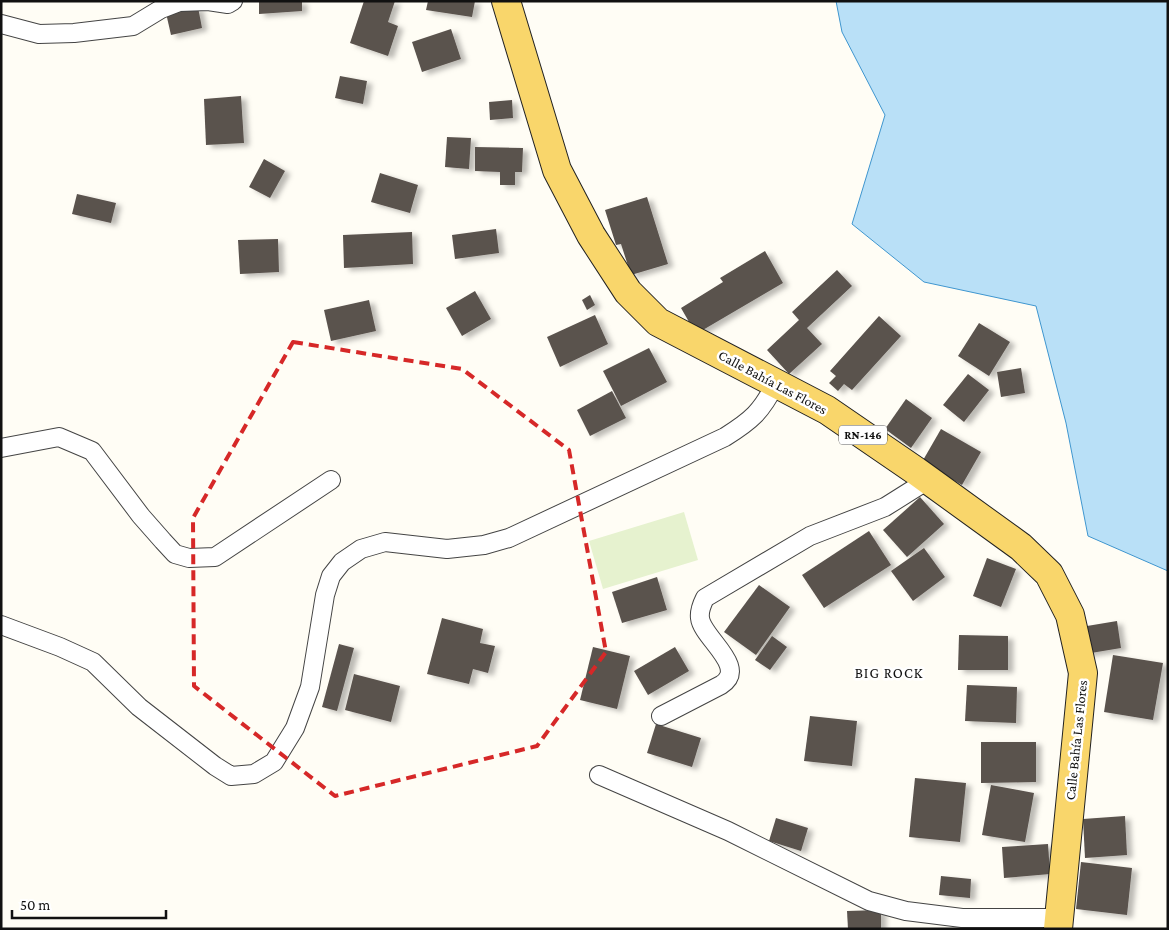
<svg xmlns="http://www.w3.org/2000/svg" width="1169" height="930" viewBox="0 0 1169 930" font-family="'Crimson Pro',serif">
	<defs>
		<filter id="shadow"><feDropShadow dx="5.5" dy="3" stdDeviation="2.5" flood-color="#0004"/></filter>
	</defs>
	<rect width="100%" height="100%" fill="#fffdf5"/>
	<path fill="#e6f2cf" d="M684,512L698,560L603,589L589,541Z"/>
	<path fill="#b9e0f7" stroke="#3f96cf" d="M836,1H1168V571L1088,536L1066,423L1036,306L924,282L852,224L885,115L842,32Z"/>
	<g fill="#5a524d" filter="url(#shadow)">
		<path d="M259,1H302V11L259,14Z"/>
		<path d="M364,1H395L388,22L398,26L388,56L350,43Z"/>
		<path d="M428,1H475L472,17L426,10Z"/>
		<path d="M198,7L202,28L171,35L166,13Z"/>
		<path d="M451,29L461,59L422,72L412,42Z"/>
		<path d="M340,76L367,81L363,104L335,98Z"/>
		<path d="M241,96L244,143L206,145L204,99Z"/>
		<path d="M512,100L513,118L490,120L489,102Z"/>
		<path d="M447,137L471,138L469,169L445,167Z"/>
		<path d="M475,147L523,148L522,172H515V185H500V172L475,171Z"/>
		<path d="M264,159L285,171L270,198L249,187Z"/>
		<path d="M380,173L418,185L410,213L371,202Z"/>
		<path d="M77,194L116,203L111,223L72,214Z"/>
		<path d="M647,197L668,264L631,275L621,244L616,245L605,210Z"/>
		<path d="M496,229L499,253L455,259L452,235Z"/>
		<path d="M412,232L413,264L344,268L343,235Z"/>
		<path d="M278,239L279,272L240,274L238,240Z"/>
		<path d="M765,251L783,283L696,334L681,308L723,282L720,278Z"/>
		<path d="M837,270L852,286L807,328L822,344L789,374L767,350L799,320L792,312Z"/>
		<path d="M475,291L491,319L462,336L446,308Z"/>
		<path d="M590,295L595,305L587,310L582,300Z"/>
		<path d="M369,300L376,331L331,341L324,310Z"/>
		<path d="M595,315L608,344L560,367L547,337Z"/>
		<path d="M879,316L901,336L852,390L844,384L838,391L829,383L836,376L830,371Z"/>
		<path d="M979,323L1010,342L989,376L958,356Z"/>
		<path d="M649,348L667,382L621,406L603,371Z"/>
		<path d="M1021,368L1025,393L1001,397L997,372Z"/>
		<path d="M968,374L989,390L964,422L943,405Z"/>
		<path d="M612,391L626,418L590,436L577,410Z"/>
		<path d="M906,399L932,418L911,448L885,429Z"/>
		<path d="M941,429L981,452L962,485L922,462Z"/>
		<path d="M920,497L944,524L907,557L883,530Z"/>
		<path d="M869,531L891,565L824,608L802,575Z"/>
		<path d="M924,548L945,577L913,601L891,571Z"/>
		<path d="M987,558L1016,569L1001,607L973,596Z"/>
		<path d="M657,577L667,610L622,623L612,592Z"/>
		<path d="M759,585L790,607L756,655L724,632Z"/>
		<path d="M442,618L483,629L480,643L495,646L488,673L473,669L469,684L427,674Z"/>
		<path d="M1117,621L1121,648L1085,654L1081,627Z"/>
		<path d="M959,635L1008,636V670H958Z"/>
		<path d="M772,636L787,647L770,670L755,660Z"/>
		<path d="M339,644L354,648L337,711L322,707Z"/>
		<path d="M593,647L630,656L617,709L580,700Z"/>
		<path d="M675,647L689,671L648,695L634,671Z"/>
		<path d="M1113,655L1163,663L1153,720L1104,712Z"/>
		<path d="M354,674L400,686L391,722L345,710Z"/>
		<path d="M967,685L1017,687L1016,723L965,721Z"/>
		<path d="M810,716L857,721L852,766L804,761Z"/>
		<path d="M656,724L701,738L692,767L647,753Z"/>
		<path d="M981,742H1036V782L981,783Z"/>
		<path d="M915,778L966,783L960,842L909,837Z"/>
		<path d="M991,785L1034,793L1025,842L982,835Z"/>
		<path d="M1125,816L1127,855L1085,858L1083,819Z"/>
		<path d="M776,818L808,828L801,851L769,841Z"/>
		<path d="M1048,844L1050,874L1004,878L1002,847Z"/>
		<path d="M1081,862L1132,868L1127,915L1076,909Z"/>
		<path d="M941,876L971,879L970,898L939,895Z"/>
		<path d="M881,910V929H848L847,911Z"/>
		<path d="M1017,921L1051,925L1050,929H1016Z"/>
	</g>
	<g fill="none" stroke-linecap="round" stroke-linejoin="round">
		<g stroke="#444" stroke-width="20">
			<g id="street">
				<path d="M1,24L39,34L74,33L133,26L161,9L179,2L208,1L228,4L233,1"/>
				<path d="M1,448L59,437L92,451L141,516L163,541L175,554L189,558L215,557L331,480"/>
				<path d="M1,625L60,647L93,662L139,707L215,766L231,776L254,774L274,762L295,728L310,687L325,595L331,576L342,562L361,549L385,542L447,549L484,545L509,538L725,437C752,420 761,412 776,383"/>
				<path d="M661,716L721,685C749,667 702,638 700,618C699,611 702,604 705,598L810,536L885,507L928,480"/>
				<path d="M599,775L728,831L869,901L906,911L962,918H1059"/>
			</g>
		</g>
		<g stroke="#222" stroke-width="30">
			<path id="primary" d="M506,1L557,170L591,235L628,292L658,322L827,410L916,471L1021,547L1049,574L1070,615L1083,673L1058,929"/>
		</g>
		<use href="#street" stroke="#fff" stroke-width="18"/>
		<use href="#primary" stroke="#f9d66b" stroke-width="28"/>
	</g>
	<path fill="none" stroke="#d62828" stroke-width="4" stroke-dasharray="10 6" stroke-linejoin="round" d="M293,342L462,369L569,450L606,652L537,746L335,796L194,686L193,518Z"/>
	<g text-anchor="middle" dominant-baseline="central" stroke-width="5" stroke-linejoin="round" paint-order="stroke">
		<rect fill="#fff" stroke="#585858" stroke-width="1" x="839" y="425.5" width="48" height="19" rx="4"/>
		<g font-size="12" font-weight="bold" fill="#111">
			<text x="863" y="435">RN-146</text>
		</g>
		<g font-size="14" fill="#111" stroke="#fff">
			<text transform="translate(773 382) rotate(28)">Calle Bahía Las Flores</text>
			<text transform="translate(1076 740) rotate(-84)">Calle Bahía Las Flores</text>
		</g>
		<g font-size="15" letter-spacing="1" fill="#111" stroke="#fff">
			<text x="889" y="673">BIG ROCK</text>
		</g>
	</g>
	<rect width="1169" height="930" fill="none" stroke="#111111" stroke-width="5"/>
	<path d="M12 910v8h154v-8" fill="none" stroke="#111111" stroke-width="2.5"/>
	<text x="20" y="910" font-size="15" fill="#111111" stroke="#ffffff" stroke-width="4" paint-order="stroke">50 m</text>
</svg>
